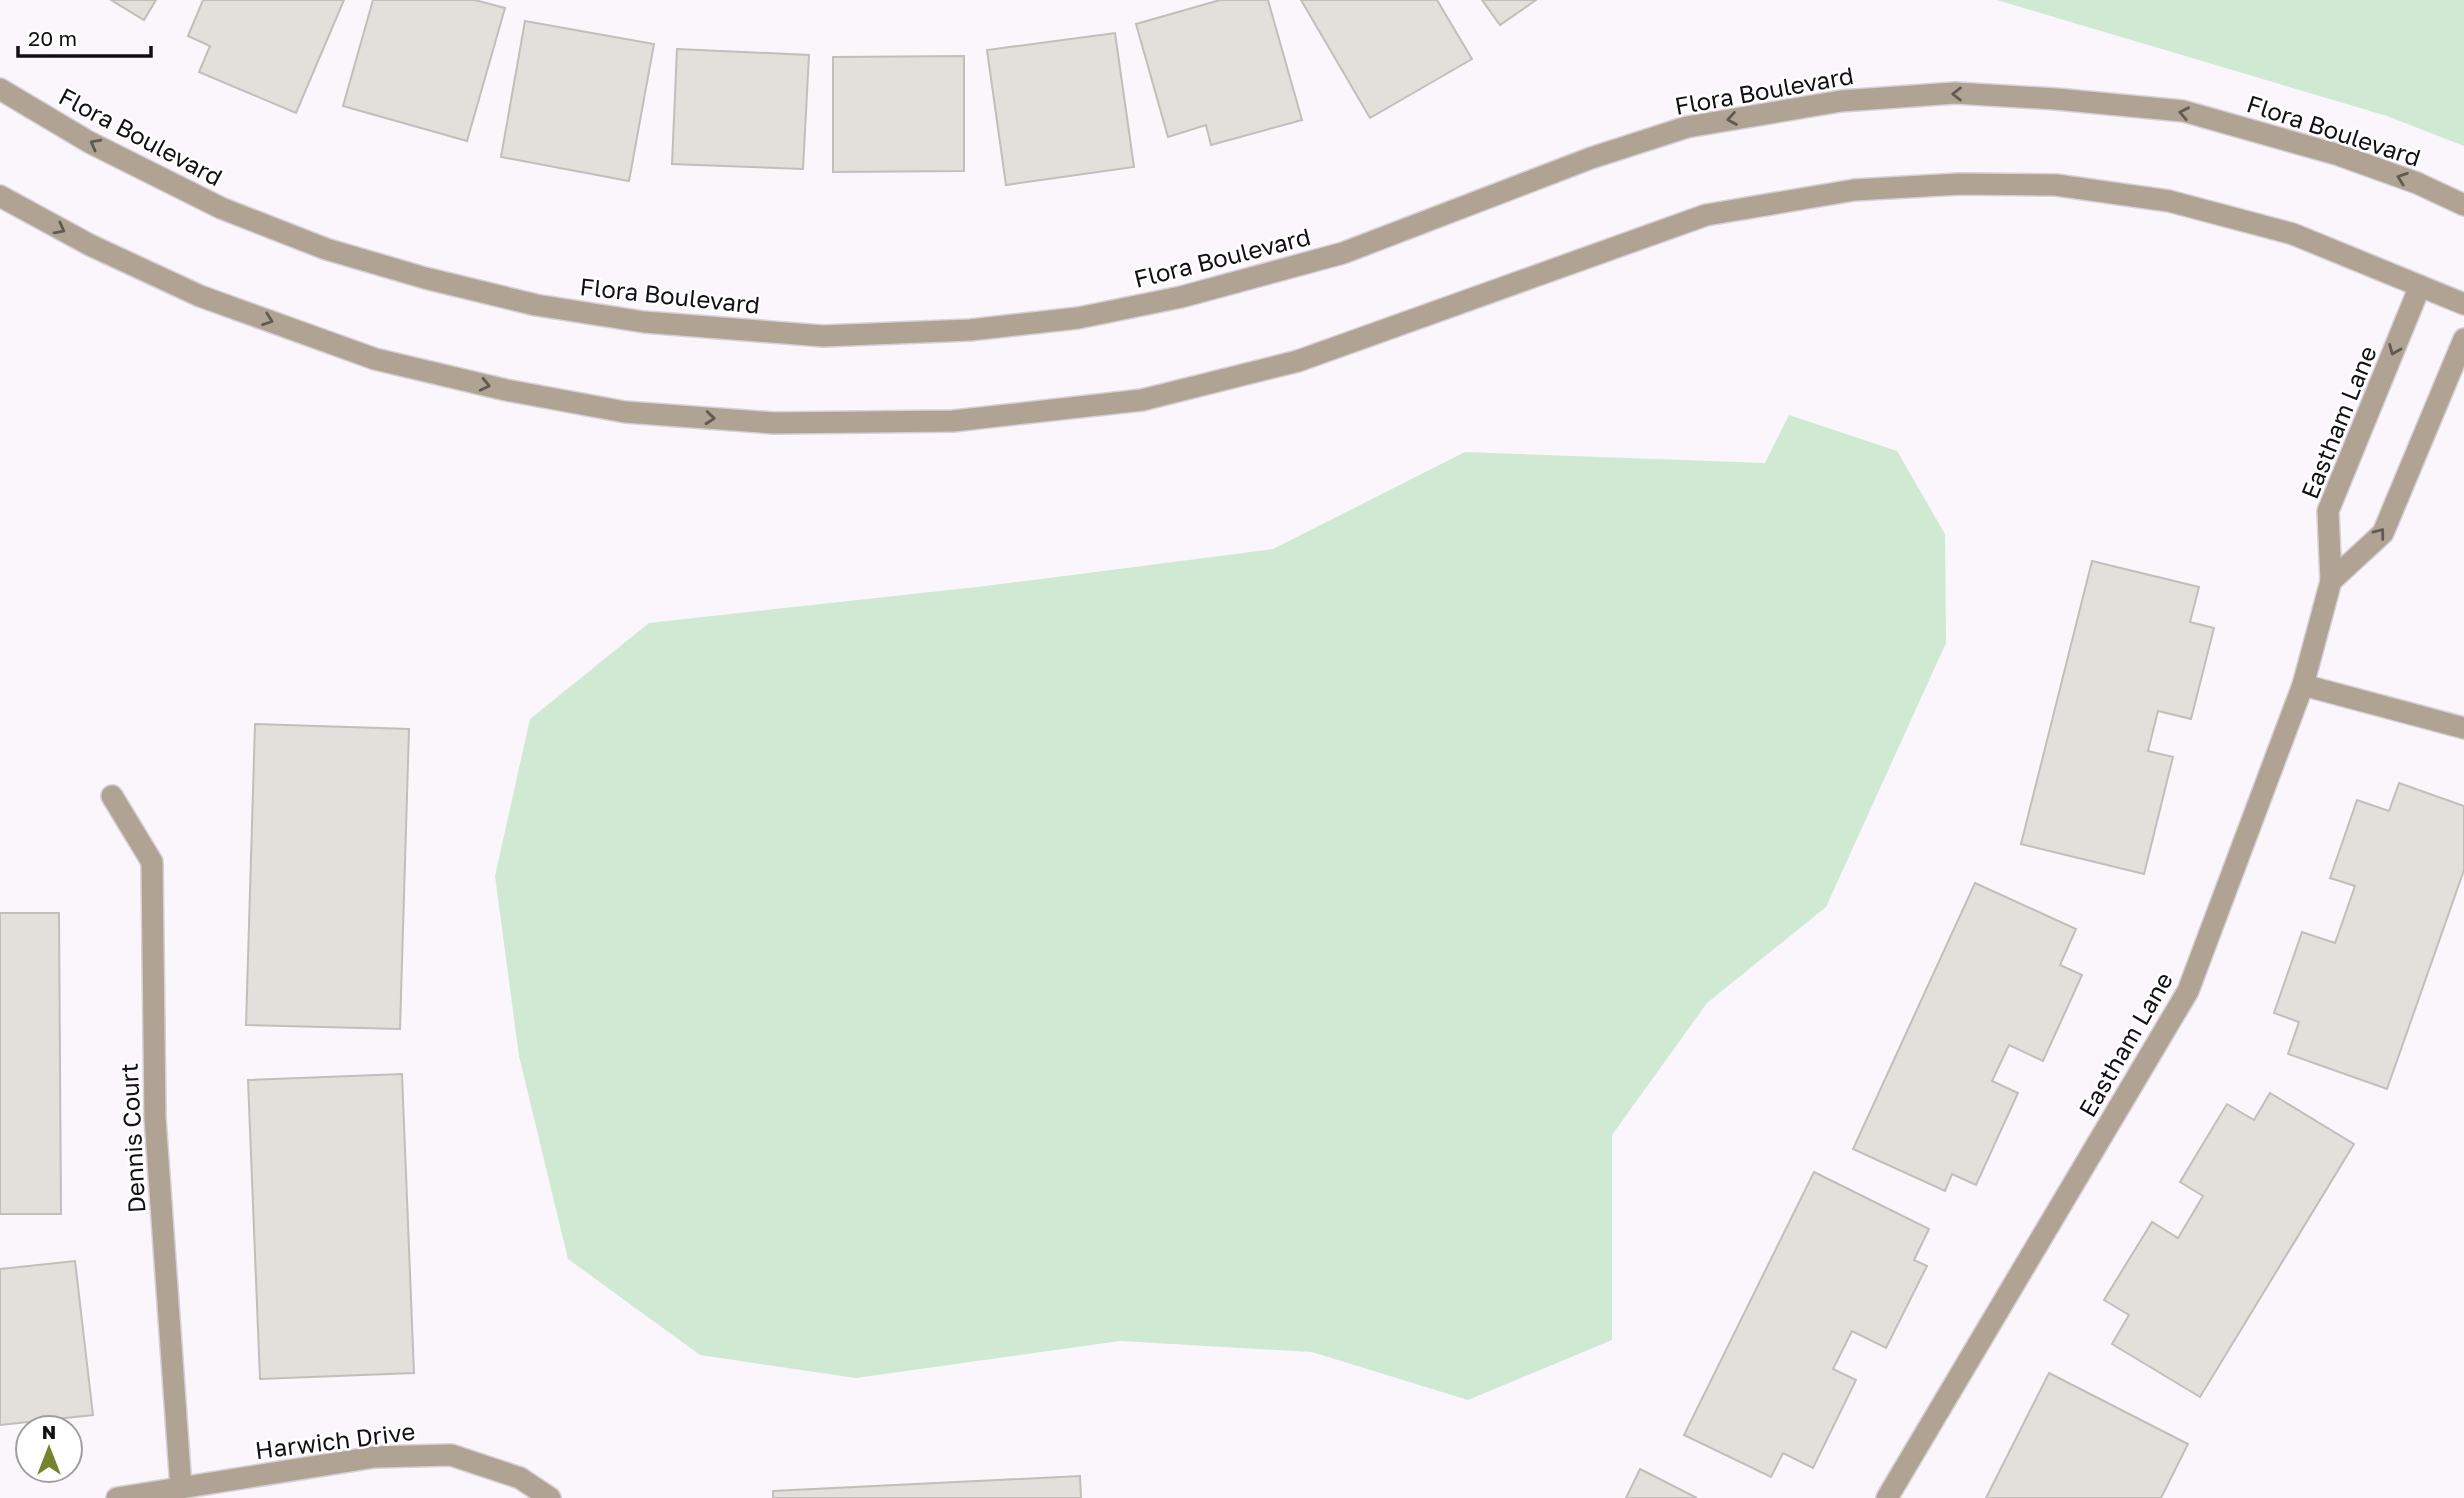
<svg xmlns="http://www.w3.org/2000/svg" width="2464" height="1498" viewBox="0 0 2464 1498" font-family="'Golos Text',sans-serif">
	<rect width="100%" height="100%" fill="#faf6fb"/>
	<g fill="#cfe9d3">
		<path d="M1997,0H2464V146L2387,116Z"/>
		<path d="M1789,415L1897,451L1945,534L1946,643L1826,907L1707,1003L1612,1135V1340L1468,1400L1312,1352L1120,1341L856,1378L700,1355L568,1259L519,1056L495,876L530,719L649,623L986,586L1273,549L1465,452L1765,463Z"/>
	</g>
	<g fill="#e3dfda" stroke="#c2beb9" stroke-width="2">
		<path d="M111,0H156L144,20Z"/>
		<path d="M203,0H344L296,113L199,72L210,46L188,36Z"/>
		<path d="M373,0H475L505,8L467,141L343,106Z"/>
		<path d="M1220,0H1268L1302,120L1211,145L1206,125L1168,137L1136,24Z"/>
		<path d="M1301,0H1437L1472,59L1370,118Z"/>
		<path d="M1482,0H1536L1500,25Z"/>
		<path d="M525,21L654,44L629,181L501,157Z"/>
		<path d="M1115,33L1134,167L1006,185L987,50Z"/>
		<path d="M677,49L809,55L803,169L672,164Z"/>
		<path d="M964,56V171L833,172V57Z"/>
		<path d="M2092,561L2199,587L2190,622L2214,628L2191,719L2158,711L2148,751L2173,757L2144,874L2021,844Z"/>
		<path d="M255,724L409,729L400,1029L246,1025Z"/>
		<path d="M2399,783L2464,806V870L2387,1089L2288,1054L2299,1022L2274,1013L2302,932L2335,943L2355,886L2330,878L2357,800L2389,811Z"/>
		<path d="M1975,883L2076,929L2060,965L2082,975L2043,1061L2009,1045L1992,1081L2018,1093L1976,1185L1952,1174L1945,1191L1853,1149Z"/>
		<path d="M0,913H59L61,1214H0Z"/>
		<path d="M402,1074L414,1373L260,1379L248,1080Z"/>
		<path d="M2270,1093L2354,1144L2200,1397L2112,1344L2129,1315L2104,1300L2152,1222L2178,1238L2203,1196L2180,1182L2227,1104L2254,1120Z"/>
		<path d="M1814,1172L1929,1229L1914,1260L1927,1266L1886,1348L1852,1331L1833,1369L1856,1380L1813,1468L1783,1453L1771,1477L1684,1435Z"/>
		<path d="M75,1261L93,1415L0,1425V1269Z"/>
		<path d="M2049,1373L2188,1444L2161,1498H1986Z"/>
		<path d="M1640,1469L1697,1498H1626Z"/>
		<path d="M1080,1476L1081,1498H773V1491Z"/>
	</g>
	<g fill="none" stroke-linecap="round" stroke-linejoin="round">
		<g stroke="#d5d1d6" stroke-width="24">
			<g id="minor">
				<path d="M2331,581L2383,533L2464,339"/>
				<path d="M2303,685L2464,728"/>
				<path d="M112,796L152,862L155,1118L181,1488"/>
				<path d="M117,1498L375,1457L451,1455L520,1478L550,1498"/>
				<path d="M1887,1498L2188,991L2303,685L2331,581L2328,511L2420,286"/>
			</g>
		</g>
		<g stroke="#d5d1d6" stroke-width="24">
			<g id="tertiary">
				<path d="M0,89L89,142L221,208L326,249L425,278L536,305L644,322L823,336L970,330L1078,318L1181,297L1343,253L1591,158L1687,127L1841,101L1955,93L2056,99L2183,111L2339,155L2417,183L2464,205"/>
				<path d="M0,196L90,245L200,296L375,359L506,390L625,412L774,423L953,421L1142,400L1298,361L1706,215L1854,190L1959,184L2056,185L2169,201L2293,234L2464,304"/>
			</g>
		</g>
		<use href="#minor" stroke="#b0a393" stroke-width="21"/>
		<use href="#tertiary" stroke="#b0a393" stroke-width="21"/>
	</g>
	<defs><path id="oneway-chevron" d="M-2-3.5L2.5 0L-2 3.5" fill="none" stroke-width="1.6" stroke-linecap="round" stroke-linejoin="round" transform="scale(1.75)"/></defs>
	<g stroke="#605a52">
		<use href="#oneway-chevron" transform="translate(1957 94) rotate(-180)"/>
		<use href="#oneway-chevron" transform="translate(2184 113) rotate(-169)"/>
		<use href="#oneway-chevron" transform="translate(1732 119) rotate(170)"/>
		<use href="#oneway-chevron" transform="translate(95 144) rotate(-152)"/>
		<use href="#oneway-chevron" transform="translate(2402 178) rotate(-160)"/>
		<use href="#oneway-chevron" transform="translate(60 229) rotate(28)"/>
		<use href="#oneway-chevron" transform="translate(268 320) rotate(20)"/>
		<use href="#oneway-chevron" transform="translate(2394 350) rotate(112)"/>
		<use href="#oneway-chevron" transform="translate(485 385) rotate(13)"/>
		<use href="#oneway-chevron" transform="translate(710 418) rotate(5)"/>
		<use href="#oneway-chevron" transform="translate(2380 533) rotate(-53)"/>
	</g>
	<g text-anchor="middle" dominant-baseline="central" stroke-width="5" stroke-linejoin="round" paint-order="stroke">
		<g font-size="24" fill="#111012" stroke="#fff">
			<text transform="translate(1764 90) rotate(-10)">Flora Boulevard</text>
			<text transform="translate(2334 130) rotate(18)">Flora Boulevard</text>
			<text transform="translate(141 136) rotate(28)">Flora Boulevard</text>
			<text transform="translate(1222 257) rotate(-14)">Flora Boulevard</text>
			<text transform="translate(670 295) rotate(6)">Flora Boulevard</text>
			<text transform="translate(2338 422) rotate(-68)">Eastham Lane</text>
			<text transform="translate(2125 1044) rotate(-60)">Eastham Lane</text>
			<text transform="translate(132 1138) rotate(-93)">Dennis Court</text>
			<text transform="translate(335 1440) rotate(-7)">Harwich Drive</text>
		</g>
	</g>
	<g transform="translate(49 1449)"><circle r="33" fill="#ffffff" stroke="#a09fa0" stroke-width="2"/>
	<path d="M0-5L12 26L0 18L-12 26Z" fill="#788330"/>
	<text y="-10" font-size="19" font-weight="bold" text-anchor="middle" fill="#111012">N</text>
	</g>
	<path d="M18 46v10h133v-10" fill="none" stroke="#111012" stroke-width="3.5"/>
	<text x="28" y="46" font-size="21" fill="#111012" stroke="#ffffff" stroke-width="5" paint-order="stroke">20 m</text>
</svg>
